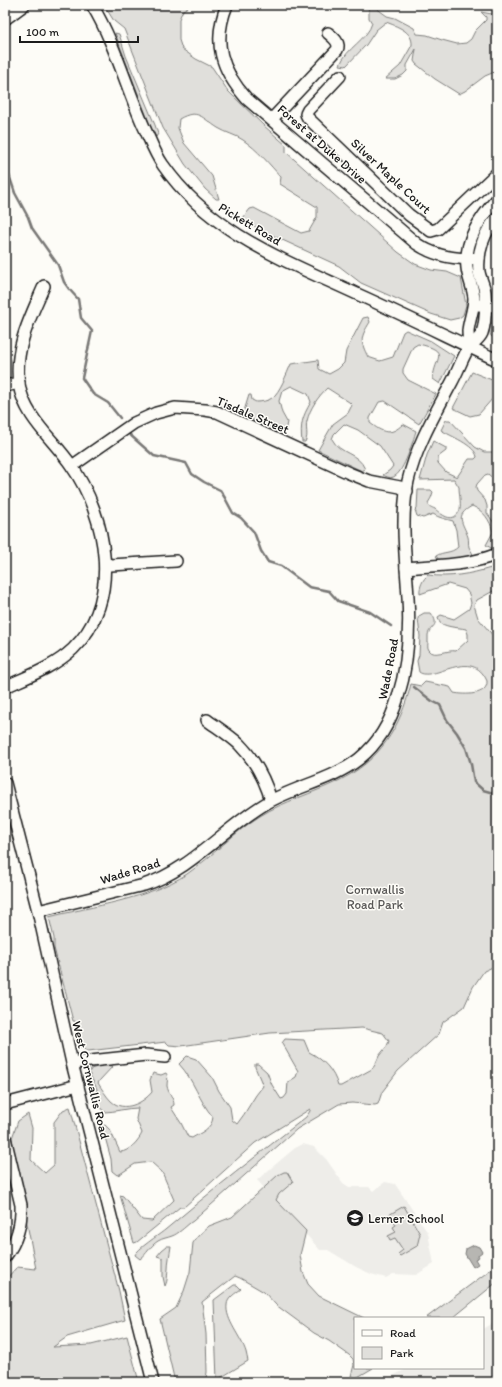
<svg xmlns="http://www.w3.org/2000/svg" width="502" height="1387" viewBox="0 0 502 1387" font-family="Itim,sans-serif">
	<rect width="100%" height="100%" fill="#fdfcf7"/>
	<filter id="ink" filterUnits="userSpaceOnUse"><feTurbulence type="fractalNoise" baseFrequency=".025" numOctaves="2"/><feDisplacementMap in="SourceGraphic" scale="8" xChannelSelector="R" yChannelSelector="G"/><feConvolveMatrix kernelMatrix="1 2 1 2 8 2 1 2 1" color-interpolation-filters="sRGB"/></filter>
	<g filter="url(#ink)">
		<g fill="#eeede9">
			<path d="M303,1144L314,1147L326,1159L343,1183L349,1187H369L373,1191L385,1182L395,1184L428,1233L434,1264L416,1275L393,1274L386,1278L371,1274L356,1267L328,1250H320L257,1180L295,1148Z"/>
			<path d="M497,1321V1382H381L408,1368H483V1329Z"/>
		</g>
		<g fill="#e0dfdb" stroke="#7e7e7c">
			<path d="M104,5H189L188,7L183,10L179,19V40L182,49L196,59L212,67L228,91L263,125L286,145V152L398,252L415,264L431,270L447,272L461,278L466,305L463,315L459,318L450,320L431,314L361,283L339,266L278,238L244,221L243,218L250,209L254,208L301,233L309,231L317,217V207L280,184L281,177C269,164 258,150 243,140C236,135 226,133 218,128C202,118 198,108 179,119L178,128L184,143L212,176L219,199H216L205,189L185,164L163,128L124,29L114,21Z"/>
			<path d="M365,5H372L387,16L395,18L414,28L417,34L427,35L442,40L457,44L466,43L471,39L475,31L486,20V17L481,12L497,15V71L485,76L465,91L459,94L435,79L416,64L414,61L416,49L407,65V71L403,75L395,79H385L400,66L412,45C413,31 396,26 386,22L376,30L366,45L346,66L340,65C346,48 368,39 372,23L369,18V10Z"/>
			<path d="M115,33L119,34L120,37L126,56L155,125L158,134L156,137L150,125Z"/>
			<path d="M368,317L370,322C360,338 360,341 368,357L380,361L393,357L403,332L406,330L431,341L454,356L440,384L433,379C434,358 452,351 418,344L413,347L403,369V373L408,380L436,394L419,424L385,401L379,402L370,418V423C382,432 390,437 403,424L416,431C413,441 404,471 395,476C391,479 387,477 383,475L390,470L393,466L380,446L358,430L344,424L334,434L332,439C340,455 358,452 365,469L362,471L318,450L333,424L348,413L352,405L349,402L327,388C318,397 310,408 307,421C305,428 309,435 305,442H302C300,425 302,417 311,402L308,394L291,386L282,391L279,401L282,413L287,422L285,432L248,418L244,411L249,395H251L252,400L256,402C261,402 268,401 272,398C280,392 287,373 291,364L318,360L319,369L329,374L338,369L344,363L346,351L363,318Z"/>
			<path d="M497,318V340L491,336C488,329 490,323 497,318Z"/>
			<path d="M472,372L497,382V397L493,398L479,414L470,416L453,408Z"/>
			<path d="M446,420H450L475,447L484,452H497V466L494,471L497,473V482L488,474L485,475L477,484L476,487L477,491L485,500L487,506V513L497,527V546L491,548L486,545L493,532C490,520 484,511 472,506C454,516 463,522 468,537C469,540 468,544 469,547C470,550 472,551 473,555L467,558L439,560L436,556C443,551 451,554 458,547L456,530L453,521C446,519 439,518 433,514L423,518L417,516L415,510L417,508L418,490H431L433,492L431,498L428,503C429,507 431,507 435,509C441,514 452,524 459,512C462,507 459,494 459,487L454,479L420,480L427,455L433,441L446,448V451L438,457V463L446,472L457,477L469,459H475L477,457C475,445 450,436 441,430Z"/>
			<path d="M491,568L495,581V590L477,600L474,605L478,618L495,638H497V965L484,971L473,987L464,1007L443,1022L439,1034L398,1071L382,1092L378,1104L375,1105L352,1103L339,1104L297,1129L193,1221L190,1223C185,1227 178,1234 172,1236C167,1238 163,1238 158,1241C150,1246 147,1254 140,1259L135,1255C137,1249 159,1235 165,1230C211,1191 259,1154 306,1117L310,1111V1109L255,1143L184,1207H180L137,1242L134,1243L120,1195L123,1196L142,1220L152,1221L174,1200L162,1172L151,1162L135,1164L120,1174L117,1175L112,1171L111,1159L102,1126L105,1125L110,1130L120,1152C129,1152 139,1140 142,1133L136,1119L138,1108C126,1108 115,1112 104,1112C97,1103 93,1101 97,1089L89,1073L91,1069L103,1065L113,1066L100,1080L98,1083C102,1089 106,1096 111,1101C124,1113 143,1103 152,1092L150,1080L153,1073L161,1075L166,1073C169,1078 167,1080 167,1086C168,1093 174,1098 174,1105L171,1107L172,1109L181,1123L188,1137L192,1138C200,1133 212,1129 213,1117C199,1101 194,1080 179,1064L187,1056L196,1059L212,1077L219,1091L230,1107L232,1120L237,1124C247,1112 253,1097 263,1086L255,1067V1064H258L267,1072L272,1085L281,1099L284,1098L287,1094L288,1082L296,1077L298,1071L282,1043L285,1039L304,1040L309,1052C323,1059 334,1071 338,1086H341L372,1069L375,1065L379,1056L387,1046L389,1041L383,1033L362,1028L270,1033L181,1046L169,1045L166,1042L88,1051L81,1048L75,1021H73L54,948V938L49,917C93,906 148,899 187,874C213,856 234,832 260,816C284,801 312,794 338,781C380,761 400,728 411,684L421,686L425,682L450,687L454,693C464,695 488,696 487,681C472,646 433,683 419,672L417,661L419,655L420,636L418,618L419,616L424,613H431C441,627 430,625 428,635C428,637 428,639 428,641C428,645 427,647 429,650C434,658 448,649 456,651L468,640V634L466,629C456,627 450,628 440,623L438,617L441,615L454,619L469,609L471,603L469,594L465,589L448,584L420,594C419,587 423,579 428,575C450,578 470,574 491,568Z"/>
			<path d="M70,1107L119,1291L125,1320L67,1337L53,1347L91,1345L127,1336L139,1382H5V1280L17,1267L36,1269L17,1173L12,1138L18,1121L28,1114L32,1128L31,1160L45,1173L54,1165V1122L63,1110Z"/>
			<path d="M284,1172H287L293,1182L279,1194L276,1200L306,1231L300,1255L303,1272L308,1284L319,1296L364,1318H355V1368H373L356,1378L351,1376L354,1365L353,1359L349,1355L329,1341L314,1333L276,1305L264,1292L240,1278L235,1276L202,1302L206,1334L207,1372L206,1378L202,1382H175L160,1319L176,1308L184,1291L190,1272L193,1243L198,1236L209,1226L232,1217L278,1175Z"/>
			<path d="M404,1206L420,1234L417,1246L400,1256L398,1254L403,1250L395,1238L390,1240L388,1236L396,1232L393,1227L396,1225L391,1217L388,1218L387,1216Z"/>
			<path d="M167,1246H171C170,1254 168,1261 168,1269C167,1276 168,1280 165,1286L163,1277V1258L157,1256L162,1250Z"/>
			<path d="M497,1265V1282L454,1317L451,1318H426Z"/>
			<path d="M234,1285H237L241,1289C236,1293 227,1298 227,1305C225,1320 242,1338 246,1352C247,1355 247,1358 248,1361L217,1380L214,1300Z"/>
		</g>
		<path fill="#b7b6b2" stroke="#797876" d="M474,1245L479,1247L482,1252L478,1255L479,1257L475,1259L478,1264L473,1267L465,1254L466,1249Z"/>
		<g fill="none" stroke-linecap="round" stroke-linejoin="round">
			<g stroke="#797876" stroke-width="2.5">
				<path d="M9,175L15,193L28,217L32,228L58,265L64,282L69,289L78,299L81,318L92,331L82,378L93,394L108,403L120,418"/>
				<path d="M129,434L154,456L186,463L192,474L204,482L220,490L225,498L233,513L241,518L254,532L261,551L268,562L281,566L309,587L329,591L338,601L370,612L391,626"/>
				<path d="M414,687L432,701L440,705L447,720L457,733L466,748L471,764L474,782L483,790L497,794"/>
			</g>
			<g stroke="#1c1c1c" stroke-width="14">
				<g id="minor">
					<path d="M92,5C115,43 126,87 144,127C150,140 155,154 163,165C210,233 286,261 357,294C404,315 450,338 497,360"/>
					<path d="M227,5C212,42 221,70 247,99L417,244C435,256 457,260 479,258"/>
					<path d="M5,19L24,5"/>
					<path d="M340,76L308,110L306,114L308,118L409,215L431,231L438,229L497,173"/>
					<path d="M272,119L337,50C341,43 333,37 328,33"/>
					<path d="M478,305L497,306"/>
					<path d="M469,347C469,342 468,336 468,331C469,320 474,309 474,298C473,287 468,278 467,268C464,241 480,218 497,199"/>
					<path d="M5,386L19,383"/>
					<path d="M72,466L134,423L156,413L175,408L205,410L217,412L349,473L369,481L400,487L407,491"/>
					<path d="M105,563L111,565L176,561"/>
					<path d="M406,568C436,565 469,566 497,554"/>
					<path d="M5,687C29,676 54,667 73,649C123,601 107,516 71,465C53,439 24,417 19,384C14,348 30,318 44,286"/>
					<path d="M207,720C218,728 229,735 239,744C254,759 265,780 271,800"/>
					<path d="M5,783L38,911L72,1063L153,1382"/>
					<path d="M38,911L144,885C191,870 223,829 265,804C295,786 331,781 359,759C379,743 391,721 398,697C408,665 410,632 408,598C406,560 400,519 408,481C416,446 435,414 452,382C458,371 462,359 468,349C472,343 479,340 482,333C486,321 486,305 485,292C484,285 480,278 479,272C477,252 484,232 497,218"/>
					<path d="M72,1063L146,1055L165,1057"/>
					<path d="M5,1104L78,1085"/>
					<path d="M5,1138L21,1205C22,1225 17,1241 5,1257"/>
				</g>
			</g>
			<use href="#minor" stroke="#fdfcf7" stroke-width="11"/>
		</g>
	</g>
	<defs>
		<g id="school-disc" transform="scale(0.9)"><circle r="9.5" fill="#1c1c1c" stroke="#fdfcf7"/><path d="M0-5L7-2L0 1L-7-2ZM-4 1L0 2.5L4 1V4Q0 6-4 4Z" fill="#fff"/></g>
	</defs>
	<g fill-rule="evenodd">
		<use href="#school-disc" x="355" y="1218"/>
	</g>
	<g text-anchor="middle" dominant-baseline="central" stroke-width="3" stroke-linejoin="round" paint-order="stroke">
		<g font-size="13" fill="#1c1c1c" stroke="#fdfcf7">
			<text transform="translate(322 144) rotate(41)">Forest at Duke Drive</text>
			<text transform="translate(391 176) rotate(43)">Silver Maple Court</text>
			<text transform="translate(250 224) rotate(31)">Pickett Road</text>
			<text transform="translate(253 415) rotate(23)">Tisdale Street</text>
			<text transform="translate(388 669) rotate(-79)">Wade Road</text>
			<text transform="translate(130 871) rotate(-17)">Wade Road</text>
			<text transform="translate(91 1080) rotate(76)">West Cornwallis Road</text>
		</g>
		<g font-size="13" fill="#575655" stroke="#fdfcf7">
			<text x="375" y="889">Cornwallis<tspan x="375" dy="15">Road Park</tspan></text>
		</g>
		<g font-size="13" fill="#1c1c1c" stroke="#fdfcf7" text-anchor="start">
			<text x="368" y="1218">Lerner School</text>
		</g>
	</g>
	<rect width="502" height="1387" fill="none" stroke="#fdfcf7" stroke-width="20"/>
	<rect x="10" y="10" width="482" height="1367" fill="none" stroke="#1c1c1c" stroke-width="1.5" filter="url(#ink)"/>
	<rect x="354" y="1317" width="130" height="52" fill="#fdfcf7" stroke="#a3a29f"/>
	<rect x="362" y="1330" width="20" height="6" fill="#fdfcf7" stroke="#a3a29f"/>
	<text x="390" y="1337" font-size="12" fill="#1c1c1c">Road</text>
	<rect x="362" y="1347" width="20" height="12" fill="#e0dfdb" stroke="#a3a29f"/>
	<text x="390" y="1357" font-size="12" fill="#1c1c1c">Park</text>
	<path d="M20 36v6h118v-6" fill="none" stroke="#1c1c1c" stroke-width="2"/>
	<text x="26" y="36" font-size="12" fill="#1c1c1c" stroke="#fdfcf7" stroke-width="3" paint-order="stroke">100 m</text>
</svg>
